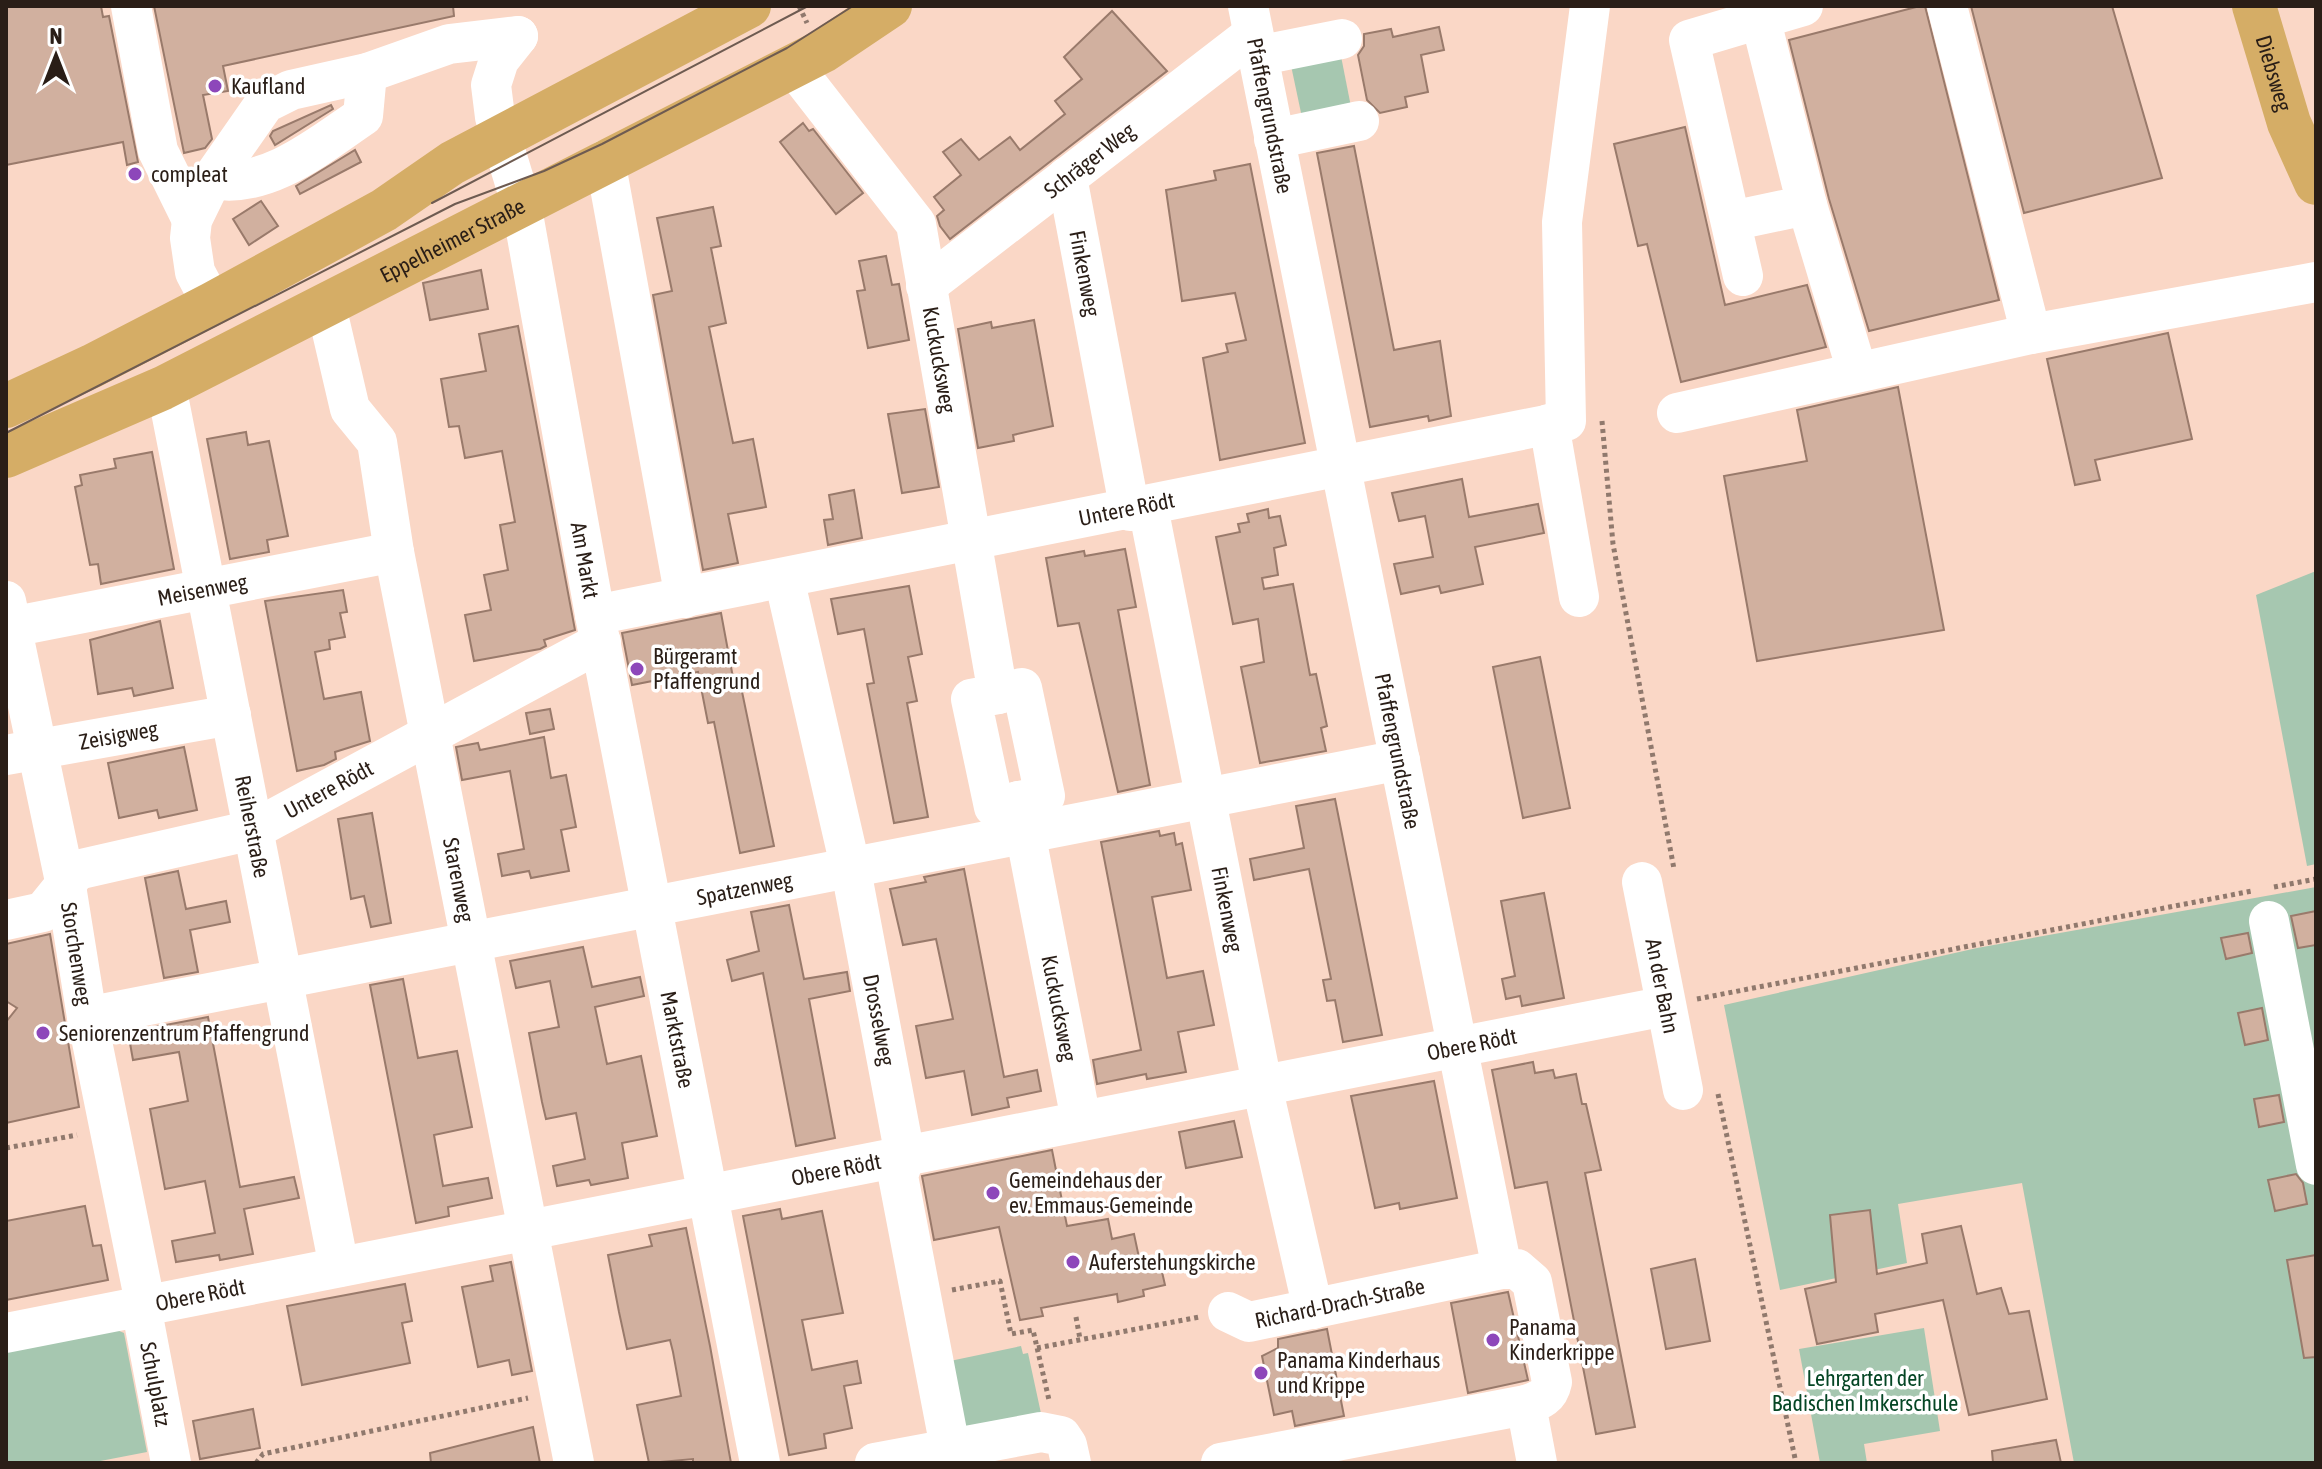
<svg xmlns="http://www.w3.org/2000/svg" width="2322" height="1469" viewBox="0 0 2322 1469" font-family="'Asap Condensed',sans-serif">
	<rect width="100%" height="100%" fill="#fad7c6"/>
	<g fill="#a6c7b0">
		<path d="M1339,46L1353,117L1304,127L1289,56Z"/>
		<path d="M2316,571V864L2307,866L2256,595Z"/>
		<path d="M2316,887V1463H2074L2022,1183L1898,1204L1907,1263L1780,1290L1724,1005L1977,948Z"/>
		<path d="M112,1328L124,1333L147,1452L90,1463H6V1349Z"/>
		<path d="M1924,1328L1940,1431L1864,1444L1867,1463H1820L1799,1349Z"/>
		<path d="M1021,1346L1023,1354L1028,1353L1042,1418L966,1434L950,1361Z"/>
	</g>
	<g fill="#d1b09f" stroke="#997a6b" stroke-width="2">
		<path d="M6,6H101L103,17L109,16L138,162L127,165L123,142L6,165Z"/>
		<path d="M154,6H453L454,16L223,66L228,91L203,95L212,139L205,148L184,153Z"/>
		<path d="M1920,6H1925L1999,300L1869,331L1829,199L1789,40Z"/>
		<path d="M1971,6H2112L2162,178L2024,213Z"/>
		<path d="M1112,11L1167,71L950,239L940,226L937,216L944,210L934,197L961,175L943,152L961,139L979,160L1010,137L1020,150L1065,114L1055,101L1082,79L1064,57Z"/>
		<path d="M1439,27L1444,50L1421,55L1428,92L1405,97L1407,107L1380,113L1367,100L1358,55L1364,46V34L1391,29L1393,37Z"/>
		<path d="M331,105L333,109L275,145L270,136L273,131Z"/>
		<path d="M803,123L809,131L813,129L863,193L836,214L780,142Z"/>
		<path d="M1685,127L1725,305L1807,285L1826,347L1681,382L1647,244L1638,246L1614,144Z"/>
		<path d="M1354,146L1394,350L1440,341L1451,416L1429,421L1428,416L1370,427L1317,153Z"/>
		<path d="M355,150L361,162L300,194L296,186Z"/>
		<path d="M1250,164L1305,443L1220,460L1203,358L1228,352L1226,344L1246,340L1235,293L1182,301L1166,190L1216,180L1214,171Z"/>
		<path d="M261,201L278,226L249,245L233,219Z"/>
		<path d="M713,207L721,246L711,248L726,323L709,327L733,443L753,439L766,507L728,514L738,563L703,570L653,295L672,291L657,218Z"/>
		<path d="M886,256L892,285L899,284L909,340L868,348L857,291L865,290L859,261Z"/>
		<path d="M481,270L488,309L430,320L423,283Z"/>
		<path d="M1034,320L1053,426L1013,435L1014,441L978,448L958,329L991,322L992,328Z"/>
		<path d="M518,326L575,630L544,640L546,646L540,649L474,661L465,615L491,610L484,575L508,570L500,525L515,522L502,451L465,458L459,426L449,427L441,379L486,371L479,334Z"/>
		<path d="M2168,333L2192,439L2095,460L2100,480L2075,485L2047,359Z"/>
		<path d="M1898,387L1944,630L1757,661L1724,476L1807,461L1797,410Z"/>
		<path d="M925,409L939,487L902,493L888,414Z"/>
		<path d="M246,432L248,445L269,441L288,536L267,540L269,552L230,559L207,439Z"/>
		<path d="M152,452L174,569L101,584L98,564L90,565L75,487L82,485L80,475L116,468L114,459Z"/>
		<path d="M1462,479L1469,517L1538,504L1544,533L1475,547L1483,584L1441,593L1439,586L1401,594L1394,564L1433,557L1425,516L1399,521L1392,493Z"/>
		<path d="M854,490L862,538L828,545L824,520L833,519L829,495Z"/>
		<path d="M1268,509L1269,518L1280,516L1286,545L1274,548L1278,575L1262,578L1264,589L1293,584L1310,675L1316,674L1327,726L1321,728L1326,751L1260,763L1241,667L1264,662L1258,619L1233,624L1216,537L1240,532L1238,524L1249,522L1247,514Z"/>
		<path d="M1125,549L1136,607L1118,610L1150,785L1118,792L1079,623L1058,626L1046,558L1084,551L1085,556Z"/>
		<path d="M909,586L922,654L908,657L917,701L907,703L928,817L894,823L867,684L874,683L864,629L838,634L831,599Z"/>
		<path d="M343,590L347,612L340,613L345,637L329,640L330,649L315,652L324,699L361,692L370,741L335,752L336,759L324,765L297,771L265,601Z"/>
		<path d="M721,613L734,683L740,682L774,846L740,853L714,722L708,723L698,672L632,685L622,633Z"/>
		<path d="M160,621L173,688L134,696L132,688L98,694L90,640Z"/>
		<path d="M1540,657L1570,808L1523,818L1493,667Z"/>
		<path d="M550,709L554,729L530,734L526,713Z"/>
		<path d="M544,737L551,778L566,775L576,827L561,830L569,871L531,878L529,871L502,876L498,854L524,849L510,771L462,780L456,747L478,743L480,750Z"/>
		<path d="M184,747L197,810L159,818L157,810L119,818L108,763Z"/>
		<path d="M1335,799L1382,1035L1343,1042L1335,1000L1327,1001L1323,980L1331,979L1309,869L1254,880L1250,859L1304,848L1296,806Z"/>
		<path d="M372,813L391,923L371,927L364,896L351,899L338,819Z"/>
		<path d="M1159,831L1160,836L1174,833L1176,845L1182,843L1191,890L1152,897L1167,978L1203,971L1214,1025L1178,1032L1186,1072L1147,1079L1146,1074L1097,1084L1093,1060L1141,1050L1101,842Z"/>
		<path d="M964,869L1004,1077L1037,1070L1041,1091L1007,1098L1009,1107L972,1115L964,1071L926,1078L916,1026L953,1019L936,939L903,945L890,889L926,882L924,877Z"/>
		<path d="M178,871L186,909L226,901L230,922L190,930L198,972L164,978L145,878Z"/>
		<path d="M1544,893L1564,998L1522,1006L1520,996L1506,999L1502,979L1515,976L1501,901Z"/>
		<path d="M789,905L804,979L847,972L850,991L809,999L835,1138L796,1146L763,973L732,981L727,960L759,951L751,912Z"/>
		<path d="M2316,911V945L2298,948L2291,916Z"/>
		<path d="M2248,933L2252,953L2226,959L2221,938Z"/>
		<path d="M50,934L79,1107L6,1123V1022L17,1008L6,1001V944Z"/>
		<path d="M583,947L592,987L640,977L644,996L595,1007L607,1064L641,1056L657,1136L622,1143L628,1178L591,1185L589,1180L557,1186L553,1166L585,1159L576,1113L546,1119L542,1102L529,1033L559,1027L550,981L516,988L510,961Z"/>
		<path d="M403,979L418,1058L457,1051L472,1127L434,1135L443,1186L488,1178L492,1198L448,1207L449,1216L416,1223L370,985Z"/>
		<path d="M2262,1008L2268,1040L2245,1045L2238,1013Z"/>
		<path d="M208,1017L240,1187L294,1177L299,1198L244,1209L253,1254L220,1260L219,1255L176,1262L172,1241L215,1233L205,1181L165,1189L150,1109L188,1101L179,1052L133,1060L128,1032Z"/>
		<path d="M1533,1062L1535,1073L1553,1070L1555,1078L1576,1074L1582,1104H1586L1601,1170L1585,1173L1635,1427L1596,1434L1547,1182L1515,1188L1492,1070Z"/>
		<path d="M1434,1081L1457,1198L1400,1209L1399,1203L1375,1208L1351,1096Z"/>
		<path d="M2279,1095L2284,1122L2259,1127L2254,1099Z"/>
		<path d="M1234,1121L1242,1157L1186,1168L1179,1132Z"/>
		<path d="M1052,1150L1067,1226L1108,1219L1112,1239L1134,1234L1141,1267L1160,1263L1165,1285L1143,1290L1144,1296L1118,1302L1117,1294L1041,1308L1043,1316L1020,1320L999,1227L934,1240L922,1176Z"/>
		<path d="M2296,1174L2303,1183L2307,1204L2275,1211L2268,1180Z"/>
		<path d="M85,1206L93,1246L101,1245L108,1280L6,1300V1221Z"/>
		<path d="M780,1209L782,1219L822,1211L843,1313L802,1320L812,1370L857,1361L861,1383L844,1386L852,1428L824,1434L826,1448L789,1455L743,1216Z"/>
		<path d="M1870,1210L1877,1274L1927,1263L1922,1234L1961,1226L1977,1294L2001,1288L2009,1314L2029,1311L2047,1399L1969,1415L1943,1300L1875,1314L1878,1332L1817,1344L1805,1289L1836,1282L1830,1215Z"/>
		<path d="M686,1228L710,1346L731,1463H693V1459L649,1463L637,1405L681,1396L673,1352L670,1340L627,1349L619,1312L608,1255L652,1246L649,1235Z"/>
		<path d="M2316,1255V1357L2304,1358L2287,1260Z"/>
		<path d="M1695,1259L1710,1341L1666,1349L1651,1269Z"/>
		<path d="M511,1262L532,1371L512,1375L509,1360L478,1367L462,1287L493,1281L490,1266Z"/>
		<path d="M405,1284L412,1321L402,1323L410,1363L302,1385L287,1306Z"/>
		<path d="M1508,1292L1528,1380L1468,1393L1451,1303Z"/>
		<path d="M1327,1329L1344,1416L1295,1426L1292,1411L1274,1415L1262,1356L1278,1348V1339Z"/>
		<path d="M253,1409L260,1448L200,1459L193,1421Z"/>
		<path d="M533,1427L540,1463H431L430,1453Z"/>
		<path d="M2056,1440L2061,1463H1993L1992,1451Z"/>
	</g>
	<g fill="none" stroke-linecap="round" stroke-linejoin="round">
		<g stroke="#90796d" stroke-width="5" stroke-dasharray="4 4" stroke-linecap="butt">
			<path d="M799,6L807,23"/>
			<path d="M1602,421L1613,544L1674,869"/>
			<path d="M2274,887L2316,879"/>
			<path d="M1697,999L2252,891"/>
			<path d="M1718,1094L1796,1463"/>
			<path d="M6,1148L77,1135"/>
			<path d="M952,1290L1000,1281L1011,1334L1033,1330L1049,1400"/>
			<path d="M1076,1317L1080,1339"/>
			<path d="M1037,1348L1199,1317"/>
			<path d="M256,1463L263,1454L528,1398"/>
		</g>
		<g stroke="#fff" stroke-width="40">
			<path d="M131,6L158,151L192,220"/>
			<path id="s1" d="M1248,6L1502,1269H1517L1532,1282L1552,1382C1549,1397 1540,1400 1526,1405L1537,1463"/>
			<path d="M1947,6L2031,334"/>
			<path id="s2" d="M518,36L499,60L491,85L495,117L521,203L595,615L760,1463"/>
			<path d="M1257,56L1342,39"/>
			<path id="s3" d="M793,66L916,224L998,694L971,699L994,807L1019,801L1081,1120"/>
			<path d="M1274,139L1359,121"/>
			<path d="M605,160L685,598"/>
			<path id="s4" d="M1067,177L1130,511"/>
			<path d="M212,179C267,190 320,145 363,116L367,73"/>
			<path d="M1807,205L1857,371"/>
			<path d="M1731,221L1807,205L1761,21"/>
			<path d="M1743,276L1689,40L1803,6"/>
			<path id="s5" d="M926,286L1253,34"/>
			<path d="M212,304L195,272L190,238L192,220L212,179L265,103L291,90L367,73L449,44L518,36"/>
			<path id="s6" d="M326,306L350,409L377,442L394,552L574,1463"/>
			<path id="s7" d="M163,388L169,401L339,1267"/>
			<path d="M1677,413L2031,334L2316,282"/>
			<path d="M1549,424L1579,597"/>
			<path id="s8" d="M1148,507L1265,1099L1313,1309"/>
			<path id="s9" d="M784,578L851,870L905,1156L898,1176L953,1463"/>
			<path id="s10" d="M6,601L66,886L87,1017L142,1288L141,1306L171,1463"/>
			<path id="s11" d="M595,615L1566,421L1562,222L1590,6"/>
			<path id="s12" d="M6,628L394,552"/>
			<path d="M998,694L1022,688L1045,796L1019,801"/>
			<path id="s13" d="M6,755L231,715"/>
			<path id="s14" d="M1642,882L1683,1090"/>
			<path id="s15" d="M6,920L43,912L77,870L253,830L601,642"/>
			<path d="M2269,921L2316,1165"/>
			<path id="s16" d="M87,1017L1400,760"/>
			<path id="s17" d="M1228,1312L1249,1322L1502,1269"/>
			<path id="s18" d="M6,1333L1666,1006"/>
			<path d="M875,1463L1041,1432L1061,1436L1067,1445L1071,1463"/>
			<path d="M1221,1463L1526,1405"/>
		</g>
		<g stroke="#d5ad66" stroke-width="44">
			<path id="s19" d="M2254,6L2289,123L2316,183"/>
			<path d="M6,406L92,366L212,304L384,210L452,163L749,6"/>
			<path id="s20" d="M6,456L163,388L823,51L890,6"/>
		</g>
		<g stroke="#6e5b51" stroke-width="2">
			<path d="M432,203L808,6"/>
			<path d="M6,433L455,204L544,171L602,144L787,48L853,6"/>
		</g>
	</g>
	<g fill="#8d47ba" stroke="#fff" stroke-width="3">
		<circle cx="215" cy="86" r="8"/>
		<circle cx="135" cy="174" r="8"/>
		<circle cx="637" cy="669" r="8"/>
		<circle cx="43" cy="1033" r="8"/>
		<circle cx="993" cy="1193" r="8"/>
		<circle cx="1073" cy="1262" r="8"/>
		<circle cx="1493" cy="1340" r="8"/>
		<circle cx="1261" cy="1373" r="8"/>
	</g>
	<g text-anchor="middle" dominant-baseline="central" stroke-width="7" stroke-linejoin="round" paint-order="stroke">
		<g font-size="22" fill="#2a1e17" stroke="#fff">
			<text stroke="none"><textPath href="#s19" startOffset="70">Diebsweg</textPath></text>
			<text stroke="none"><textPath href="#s1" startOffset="112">Pfaffengrundstraße</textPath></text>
			<text stroke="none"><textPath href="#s5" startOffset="206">Schräger Weg</textPath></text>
			<text stroke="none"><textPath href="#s20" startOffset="496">Eppelheimer Straße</textPath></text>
			<text stroke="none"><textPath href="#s4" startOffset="98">Finkenweg</textPath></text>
			<text stroke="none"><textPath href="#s3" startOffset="338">Kuckucksweg</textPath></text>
			<text stroke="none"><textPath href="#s11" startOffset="542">Untere Rödt</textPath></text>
			<text stroke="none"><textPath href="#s2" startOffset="542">Am Markt</textPath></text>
			<text stroke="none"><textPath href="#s12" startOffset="200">Meisenweg</textPath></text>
			<text stroke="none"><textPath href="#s13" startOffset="114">Zeisigweg</textPath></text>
			<text stroke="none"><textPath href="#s1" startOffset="760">Pfaffengrundstraße</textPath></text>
			<text stroke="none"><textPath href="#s15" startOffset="358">Untere Rödt</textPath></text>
			<text stroke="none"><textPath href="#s7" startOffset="448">Reiherstraße</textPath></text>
			<text stroke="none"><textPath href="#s6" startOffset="594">Starenweg</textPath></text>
			<text stroke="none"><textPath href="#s16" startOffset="670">Spatzenweg</textPath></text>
			<text stroke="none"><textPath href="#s8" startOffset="410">Finkenweg</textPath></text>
			<text stroke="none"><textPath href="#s10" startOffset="360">Storchenweg</textPath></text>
			<text stroke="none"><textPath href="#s14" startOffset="106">An der Bahn</textPath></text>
			<text stroke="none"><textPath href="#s3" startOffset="1052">Kuckucksweg</textPath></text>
			<text stroke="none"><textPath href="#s9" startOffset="452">Drosselweg</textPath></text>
			<text stroke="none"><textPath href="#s2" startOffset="1030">Marktstraße</textPath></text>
			<text stroke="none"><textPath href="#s18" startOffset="1494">Obere Rödt</textPath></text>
			<text stroke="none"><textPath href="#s18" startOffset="846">Obere Rödt</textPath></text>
			<text stroke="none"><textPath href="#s18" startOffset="198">Obere Rödt</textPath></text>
			<text stroke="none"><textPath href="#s17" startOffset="116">Richard-Drach-Straße</textPath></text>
			<text stroke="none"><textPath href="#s10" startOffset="798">Schulplatz</textPath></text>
		</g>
		<g font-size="22" fill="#2a1e17" stroke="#fff" text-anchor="start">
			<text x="231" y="86">Kaufland</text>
			<text x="151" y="174">compleat</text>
			<text x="653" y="656">Bürgeramt<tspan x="653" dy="25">Pfaffengrund</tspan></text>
			<text x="59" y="1033">Seniorenzentrum Pfaffengrund</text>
			<text x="1009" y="1180">Gemeindehaus der<tspan x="1009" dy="25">ev. Emmaus-Gemeinde</tspan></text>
			<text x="1089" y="1262">Auferstehungskirche</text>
			<text x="1509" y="1327">Panama<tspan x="1509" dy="25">Kinderkrippe</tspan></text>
			<text x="1277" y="1360">Panama Kinderhaus<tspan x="1277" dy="25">und Krippe</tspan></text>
		</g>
		<g font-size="22" fill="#054625" stroke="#fff">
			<text x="1865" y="1378">Lehrgarten der<tspan x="1865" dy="25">Badischen Imkerschule</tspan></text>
		</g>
	</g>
	<rect width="2322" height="1469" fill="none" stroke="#2a1e17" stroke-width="16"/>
	<g transform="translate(56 56)" stroke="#ffffff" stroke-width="6" paint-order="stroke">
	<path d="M0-6L14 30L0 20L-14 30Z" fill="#2a1e17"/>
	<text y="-12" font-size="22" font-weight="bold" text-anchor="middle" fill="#2a1e17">N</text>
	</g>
</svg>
